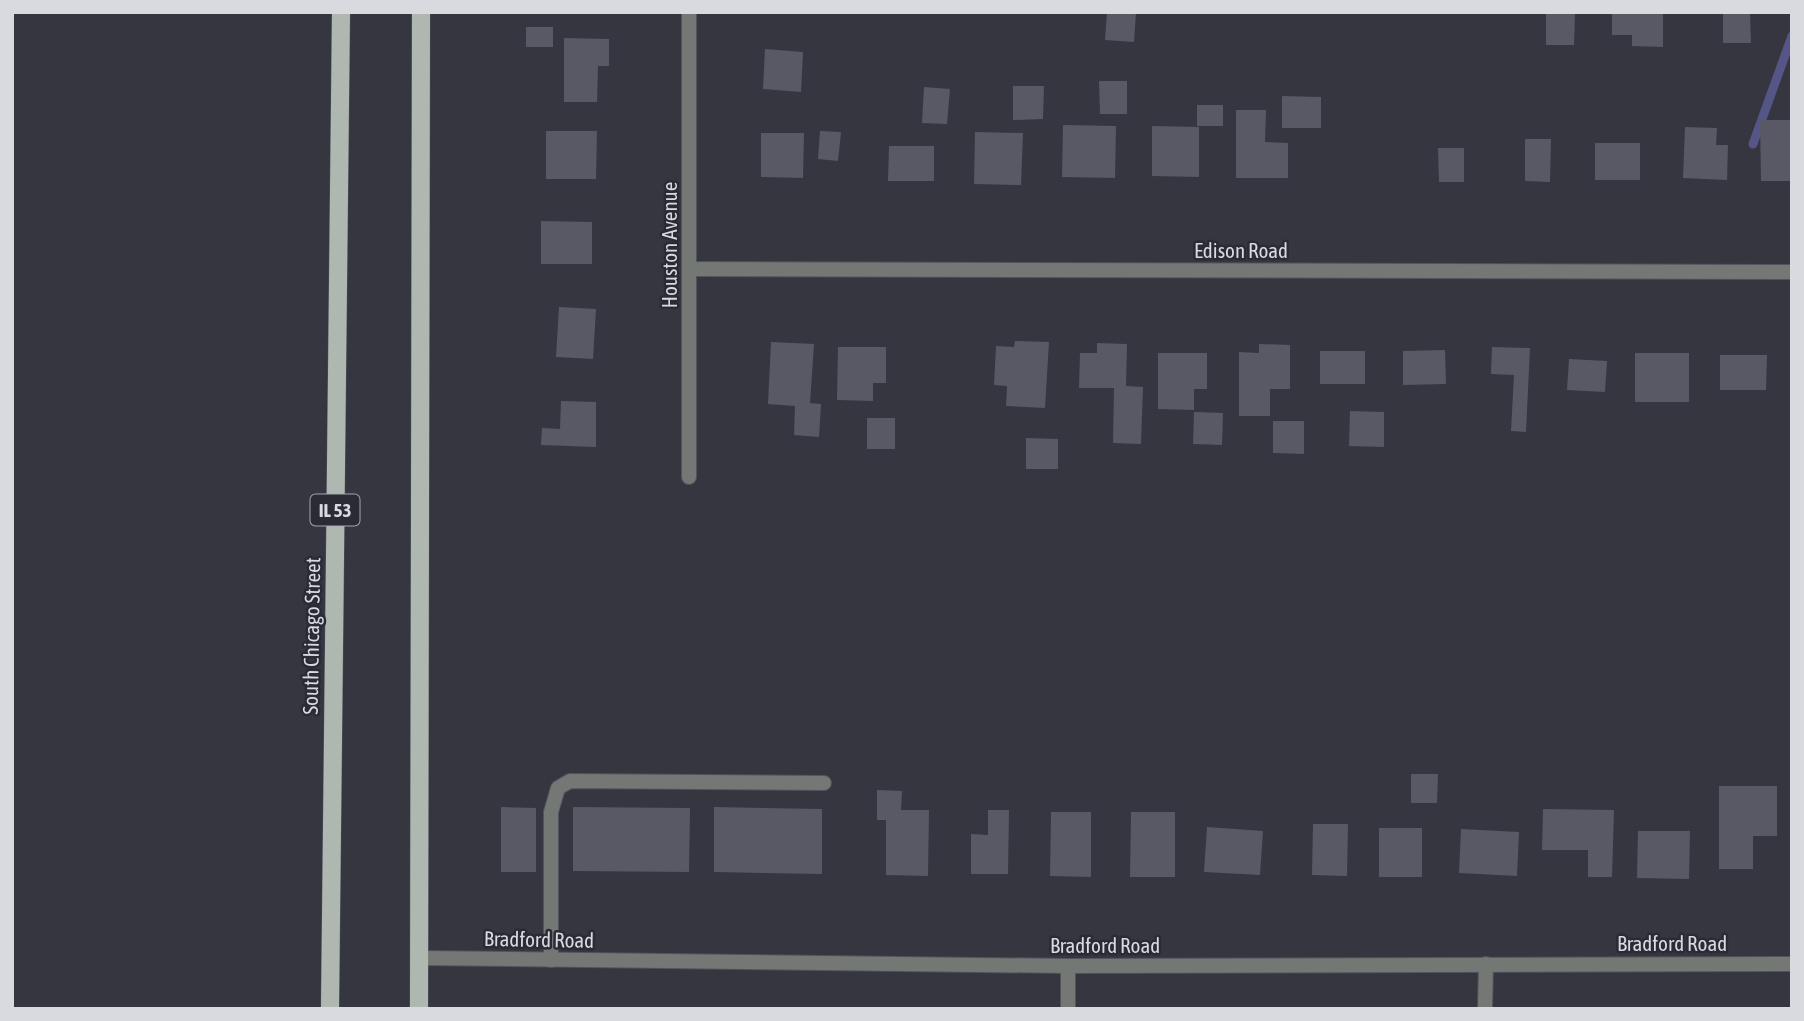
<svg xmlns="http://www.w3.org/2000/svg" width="1804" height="1021" viewBox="0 0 1804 1021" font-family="'Asap Condensed',sans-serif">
	<rect width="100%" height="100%" fill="#353640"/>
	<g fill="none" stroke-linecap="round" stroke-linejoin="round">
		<path stroke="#558" stroke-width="9" d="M1753,144L1792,36"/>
	</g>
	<g fill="#595965">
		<path d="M1107,12H1136L1134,42L1105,40Z"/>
		<path d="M1546,12L1575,13L1574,45H1546Z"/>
		<path d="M1612,12H1663V47L1632,46V35H1612Z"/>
		<path d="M1723,12H1750L1751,43H1723Z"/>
		<rect x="526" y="27" width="27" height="20"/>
		<path d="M564,38L609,39V66H598L597,102H564Z"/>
		<path d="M765,49L803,52L801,92L763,89Z"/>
		<path d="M1099,81H1127V114H1100Z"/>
		<path d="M1013,86H1044L1043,119L1013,120Z"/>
		<path d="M924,87L950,89L947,124L922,123Z"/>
		<path d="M1282,96L1321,97V128H1282Z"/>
		<rect x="1197" y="105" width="26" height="21"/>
		<path d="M1236,110H1266L1265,142L1288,143V178H1236Z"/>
		<path d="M1760,120H1792V181H1761Z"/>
		<path d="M1063,125L1116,126L1115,178L1062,177Z"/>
		<path d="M1152,126L1199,127V177L1152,176Z"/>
		<path d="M1685,127L1717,128L1716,145H1728L1727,180L1683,178Z"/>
		<path d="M546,131H597L596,179H546Z"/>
		<path d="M820,131L841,132L838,161L818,159Z"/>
		<path d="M975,132L1023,133L1021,185L974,184Z"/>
		<path d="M761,133H804L803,178L761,177Z"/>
		<path d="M1525,139H1551L1550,182L1525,181Z"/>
		<rect x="1595" y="143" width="45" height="37"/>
		<path d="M889,146H934V181H888Z"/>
		<path d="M1438,148H1464V182H1439Z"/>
		<path d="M541,221L592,222V264H541Z"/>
		<path d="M559,307L596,309L593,359L556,357Z"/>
		<path d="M1015,341L1049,342L1045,408L1006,406L1007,386L994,385L996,346L1014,347Z"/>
		<path d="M771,342L814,344L810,403L821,404L819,437L794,435L795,406L768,404Z"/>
		<path d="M1097,343L1127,344L1126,386L1143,387L1141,444L1113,443L1114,388H1079L1080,353H1097Z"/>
		<path d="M1259,344L1290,345V389H1270V416H1239V352L1259,353Z"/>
		<path d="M838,347H886V383H873V401L837,400Z"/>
		<path d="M1492,347L1530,348L1526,432L1511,431L1514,375L1491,374Z"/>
		<path d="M1445,350L1446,384L1403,385V351Z"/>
		<rect x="1320" y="351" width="45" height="33"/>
		<path d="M1158,353H1207V389H1194V410L1158,409Z"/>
		<rect x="1635" y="353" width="54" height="49"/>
		<path d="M1720,355H1767L1766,390H1720Z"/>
		<path d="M1569,359L1607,361L1605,392L1567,390Z"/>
		<path d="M561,401L596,402V447L541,445L542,428L560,429Z"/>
		<path d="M1350,411L1384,412V447L1349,446Z"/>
		<path d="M1194,412L1223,413L1222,445L1193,444Z"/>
		<rect x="867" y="418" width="28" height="31"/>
		<path d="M1273,421H1304V454L1273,453Z"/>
		<path d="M1026,438L1058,439V469H1026Z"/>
		<path d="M1411,774H1438L1437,803H1411Z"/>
		<path d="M1719,786H1777V836H1753V869H1719Z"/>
		<path d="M877,790L902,791L901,810H929L928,876L886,875V820H877Z"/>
		<path d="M501,807L536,808V872H501Z"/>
		<path d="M573,807L690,808L689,872L573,871Z"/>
		<path d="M714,807L822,809V874L714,872Z"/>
		<path d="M1543,809L1614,810L1612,877H1588V850H1542Z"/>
		<path d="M988,810H1009L1008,874H971V834L988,835Z"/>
		<path d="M1051,812H1091V877L1050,876Z"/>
		<path d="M1131,812H1175V877H1130Z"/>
		<path d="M1313,824H1348L1347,876L1312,875Z"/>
		<path d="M1207,827L1263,831L1260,875L1204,872Z"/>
		<rect x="1379" y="828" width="43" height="49"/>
		<path d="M1461,829L1519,832L1517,876L1459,873Z"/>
		<path d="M1638,831H1690L1689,879L1637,878Z"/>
	</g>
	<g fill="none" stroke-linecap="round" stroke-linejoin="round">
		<g stroke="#53535d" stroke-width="16">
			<path id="lane" d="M551,960V812L558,788L570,781L824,783"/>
		</g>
		<g stroke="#53535d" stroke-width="16">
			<g id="street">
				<path d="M690,269L1792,272"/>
				<path d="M689,477V12"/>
				<path d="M419,958L1068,966L1792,964"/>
				<path d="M1068,1009V966"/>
				<path d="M1485,1009L1486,964"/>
			</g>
		</g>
		<g stroke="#53535d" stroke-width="19">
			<g id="primary">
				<path d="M330,1009L341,12"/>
				<path d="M419,1009L421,12"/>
			</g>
		</g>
		<use href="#lane" stroke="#737874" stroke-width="14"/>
		<use href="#street" stroke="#737874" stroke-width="14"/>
		<use href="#primary" stroke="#afb8b0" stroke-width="18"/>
	</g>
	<g text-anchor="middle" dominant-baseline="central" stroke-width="5" stroke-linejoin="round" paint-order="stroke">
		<rect fill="#2b2b36" stroke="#a5a5ad" stroke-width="2" x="310.5" y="494.5" width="49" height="31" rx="5"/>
		<g font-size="19" font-weight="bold" fill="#d9d9e0">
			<text x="335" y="510">IL 53</text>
		</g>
		<g font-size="21" fill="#d9d9e0" stroke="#2b2b36">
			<text transform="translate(669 245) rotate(-90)">Houston Avenue</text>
			<text x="1241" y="250">Edison Road</text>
			<text transform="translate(311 636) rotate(-89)">South Chicago Street</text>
			<text transform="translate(539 939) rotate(1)">Bradford Road</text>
			<text x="1672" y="943">Bradford Road</text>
			<text x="1105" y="945">Bradford Road</text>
		</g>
	</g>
	<rect width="1804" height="1021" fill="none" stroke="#d9d9e0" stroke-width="28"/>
</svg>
